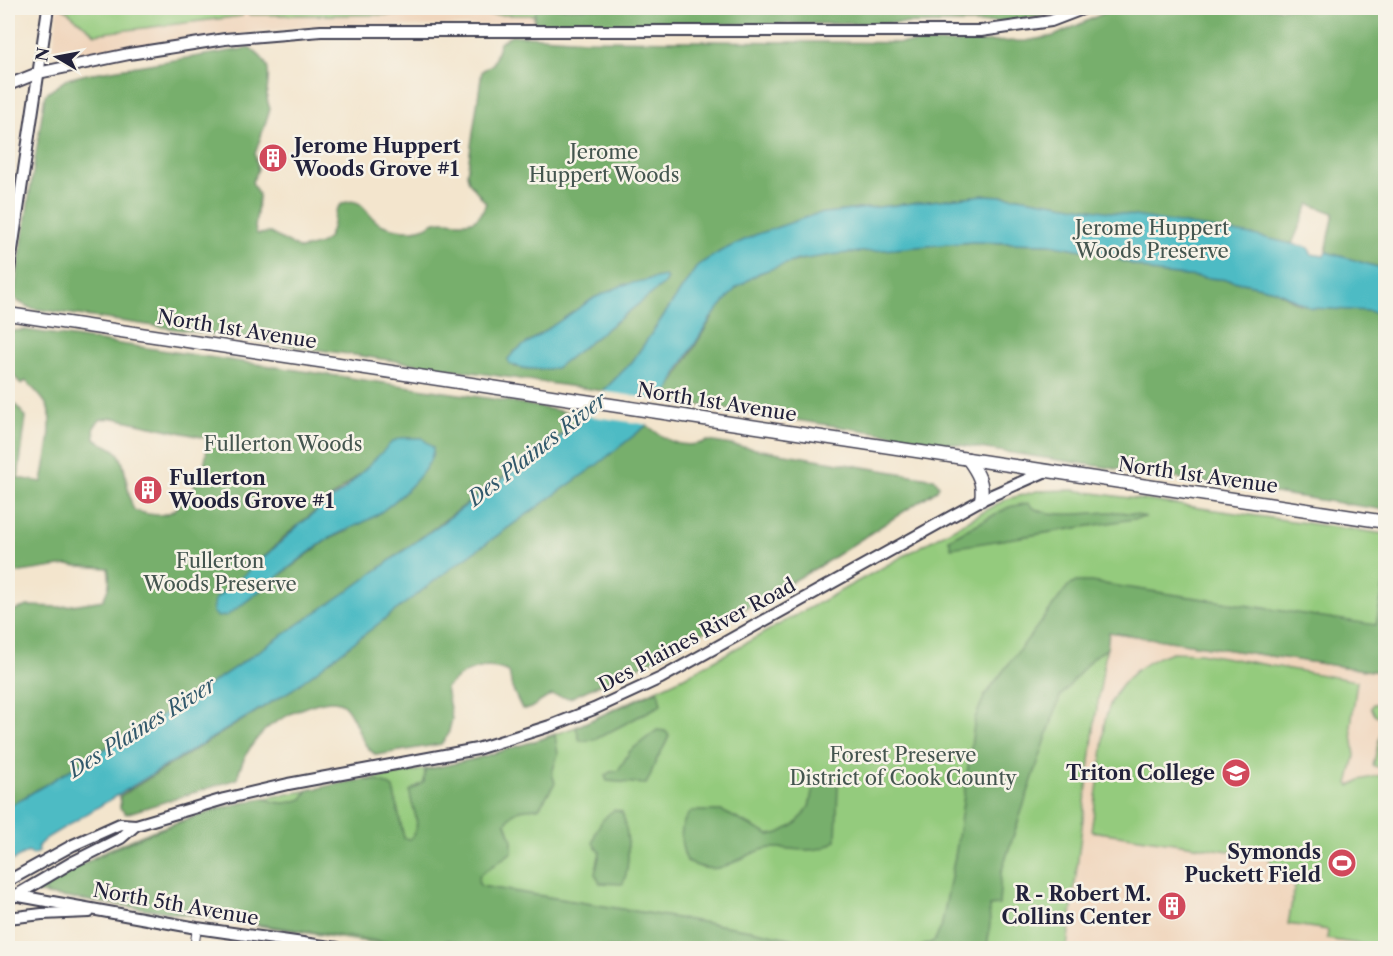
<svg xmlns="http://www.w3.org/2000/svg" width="1393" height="956" viewBox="0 0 1393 956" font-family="'Libre Caslon Text',serif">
	<rect width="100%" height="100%" fill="#f7f3e8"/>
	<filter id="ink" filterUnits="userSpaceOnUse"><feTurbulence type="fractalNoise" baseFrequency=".0167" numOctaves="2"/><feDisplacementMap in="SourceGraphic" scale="12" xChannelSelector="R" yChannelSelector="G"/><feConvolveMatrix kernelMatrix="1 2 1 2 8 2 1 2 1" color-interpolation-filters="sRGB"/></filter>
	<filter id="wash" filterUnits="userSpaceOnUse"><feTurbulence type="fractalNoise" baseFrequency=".008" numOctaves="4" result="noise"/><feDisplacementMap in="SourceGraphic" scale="24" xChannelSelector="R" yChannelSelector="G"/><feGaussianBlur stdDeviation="1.35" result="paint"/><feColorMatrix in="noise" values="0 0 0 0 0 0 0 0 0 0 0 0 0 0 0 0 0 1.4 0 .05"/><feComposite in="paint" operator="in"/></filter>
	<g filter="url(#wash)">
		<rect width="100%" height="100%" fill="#f3e5cd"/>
		<g fill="#f0d5bc">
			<path d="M58,8H536L534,25L303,27L196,38L68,58L58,56L53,49Z"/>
			<path d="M1109,632L1385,673V948H1059Z"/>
		</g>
		<g fill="#94cb7d" stroke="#5b765c" stroke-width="1.5">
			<path d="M63,8H1069L1039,17L975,23L534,25V15H248L247,9L242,16L95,34Z"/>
			<path d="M1073,490L1385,534V673L1109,632L1095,721L1067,948H407L34,892L107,850L152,831L216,809L255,800L448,765L499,753L576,727L684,677L1007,499L1037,491Z"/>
			<path d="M1172,652L1200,653L1357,681L1351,726L1355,756L1348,784L1350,786L1360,780L1385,774V948L1327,939L1328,930L1288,924L1296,879L1289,878V869L1270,866V857L1091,831C1095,804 1099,776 1103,749C1104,741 1103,733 1104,726C1110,688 1137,663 1172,652Z"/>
			<path d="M1379,703L1385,705V768L1373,766L1384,718L1375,715L1371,708L1373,704Z"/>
		</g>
		<g fill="#77af6c" stroke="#4c6854" stroke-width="1.5" fill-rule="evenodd">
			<path d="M536,8H840L848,10L860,8L906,10L1069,8L1013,21L975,23L534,25Z"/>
			<path d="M1115,8H1385V269L1326,252L1334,213L1309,204L1292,244L1018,197L984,195L816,214L698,265L632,362L603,391L30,308L17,301L14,295L45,95L67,79L87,74L249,48C284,69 259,85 270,109L255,154L258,170L252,182L259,196L255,228L257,234L270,233L300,249C308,247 320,246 326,240C337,230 329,206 347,202C365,197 368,221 383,225C398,230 413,233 428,226C432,224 432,222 436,222C457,217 475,234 486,203L469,182L467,174L482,71L493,64L500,43L511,35L586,40L931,43L1026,41L1054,36ZM665,276L667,279L663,285L556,368L515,367L514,352L594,298L649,279Z"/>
			<path d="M972,242L1050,244L1104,254L1157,273L1229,280L1275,290L1299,304L1369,311L1385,315V510L665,400C673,380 683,367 694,348C706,328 718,305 736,288C780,248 912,247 972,242Z"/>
			<path d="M25,330L513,402L586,416L351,589L179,705L8,807V612L28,606L60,607L103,600C109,589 111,581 108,568L67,565L8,574V396L26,417L18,478L42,482C45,462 55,424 47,406C42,396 33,389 26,381L21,384L8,369V337L13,331ZM114,418L206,438C211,461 191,500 171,512C159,518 145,514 134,510C126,495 127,460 116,451C110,446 102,444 95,439L94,427L101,419ZM422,438L348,531L327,540L226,616L255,566L284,537L367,468L411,439Z"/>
			<path d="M647,425C667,442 683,450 708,441L935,479L939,485L937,490L823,564L662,656L570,698L551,695L529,709H522L512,688L509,672C485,661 463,670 446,688L452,719L448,735L441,744L377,755C359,747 358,718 344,705C329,691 276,719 264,731C250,745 241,761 237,779L126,814L120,808V796L293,689L450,569L598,464Z"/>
			<path d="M1028,503C1043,522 1094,511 1118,512C1127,512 1137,515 1146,517L951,548L949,539L1009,507Z"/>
			<path d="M1385,577V673L1109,632L1107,649L1093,657L1060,697L1001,873L999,905L989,906L990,924L987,948H918L934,941L941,928L956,851L975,718L985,695L1068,586L1076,582H1091L1376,625Z"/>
			<path d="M658,690L661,705L594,740L580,741L576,727Z"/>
			<path d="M657,730L665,731L669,735C666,746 660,752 656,761C652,769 651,776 646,784L607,781L605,776L610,772L618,771L630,751Z"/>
			<path d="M555,735L558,754L552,773L555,783L539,808C523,809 514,808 506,823L512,840V852L480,875L478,882L481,886L751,930L836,948H473L447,940L439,948H428L47,895L44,884C115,846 185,815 264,798C279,805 287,804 302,799L308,790C334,786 371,771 393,788L404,838L410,839C425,823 410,809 410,791L424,782L425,770L475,759Z"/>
			<path d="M823,778H831L838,785L836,840C817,859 785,844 765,849C736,856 721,881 687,861C680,846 677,823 692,811H722L769,835L779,833L796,824L809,807L813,787Z"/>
			<path d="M614,810L622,812C629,833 631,864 623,884L600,883L595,874L600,852L593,843C595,829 602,818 614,810Z"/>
		</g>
		<g fill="#4dbbc4" stroke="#386e80" stroke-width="1.5">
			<path d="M984,195L1018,197L1258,236L1309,248L1311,254L1324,256L1326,252L1385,269V315L1369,311L1311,308L1275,290L1229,280L1157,273L1104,254L1050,244L972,242L839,254L798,260L759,273L736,288L711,318L676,374L665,400L647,425L598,464L450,569L293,689L45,839L38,846L39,852L33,855L28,852L8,863V807L179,705L351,589L578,424L603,391L632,362L698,265L721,251L755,235L816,214Z"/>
			<path d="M665,276L667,279L663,285L556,368C541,370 522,371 509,363L508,359L514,352L594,298L623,285Z"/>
			<path d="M400,438H422L433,448C434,470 392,505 375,516C359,526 340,531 325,541C291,564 260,593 226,616L218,617L213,612L215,599L255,566L298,526L345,489L392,442Z"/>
		</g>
		<path fill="#f3e5cd" d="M600,391L668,401L650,425L582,415Z"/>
	</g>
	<g filter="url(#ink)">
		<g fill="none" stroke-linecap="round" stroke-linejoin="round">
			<g stroke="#413f51" stroke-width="10">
				<path id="street" d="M194,948L197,928"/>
			</g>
			<g stroke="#413f51" stroke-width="14">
				<g id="secondary">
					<path d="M8,85L38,73L129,54L225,39L321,31H981L1051,21L1085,8"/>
					<path d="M8,277L48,8"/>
					<path d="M8,881L73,845L120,824L136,825L224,799L288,784L477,749L553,725L594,709L661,678L981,500L1044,472"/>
					<path d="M8,894L197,928L338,948"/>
					<path d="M13,897L71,863L121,838L136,825"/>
					<path d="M8,918L42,914L89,912"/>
				</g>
			</g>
			<g stroke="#413f51" stroke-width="15">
				<g id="primary">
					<path d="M8,314L1386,522"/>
					<path d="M968,459C978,473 984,483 981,500"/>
				</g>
			</g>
			<use href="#street" stroke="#fff" stroke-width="8"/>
			<use href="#secondary" stroke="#fff" stroke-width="10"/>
			<use href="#primary" stroke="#fff" stroke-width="12"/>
		</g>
	</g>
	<defs>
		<g id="building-disc" transform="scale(1.5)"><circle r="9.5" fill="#d1495b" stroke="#f7f3e8"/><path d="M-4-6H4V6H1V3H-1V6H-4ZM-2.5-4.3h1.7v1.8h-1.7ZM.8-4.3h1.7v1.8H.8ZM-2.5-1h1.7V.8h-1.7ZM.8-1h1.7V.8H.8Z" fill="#fff"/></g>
		<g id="university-disc" transform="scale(1.5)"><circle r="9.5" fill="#d1495b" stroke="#f7f3e8"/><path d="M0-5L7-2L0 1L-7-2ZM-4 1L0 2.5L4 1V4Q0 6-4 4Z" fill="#fff"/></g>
		<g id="stadium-disc" transform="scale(1.5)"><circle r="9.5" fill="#d1495b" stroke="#f7f3e8"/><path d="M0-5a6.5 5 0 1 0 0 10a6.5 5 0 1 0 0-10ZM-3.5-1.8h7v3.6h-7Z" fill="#fff"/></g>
	</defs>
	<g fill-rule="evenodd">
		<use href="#building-disc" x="273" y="158"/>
		<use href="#building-disc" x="148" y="490"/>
		<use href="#university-disc" x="1236" y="773"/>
		<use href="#stadium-disc" x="1342" y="863"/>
		<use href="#building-disc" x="1172" y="906"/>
	</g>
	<g text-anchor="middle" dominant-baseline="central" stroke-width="5" stroke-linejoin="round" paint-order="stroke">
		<g font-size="20" font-weight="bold" fill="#22223b" stroke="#f7f3e8" text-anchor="end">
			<text x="294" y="146" text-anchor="start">Jerome Huppert<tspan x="294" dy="23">Woods Grove #1</tspan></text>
			<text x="169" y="478" text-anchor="start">Fullerton<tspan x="169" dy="23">Woods Grove #1</tspan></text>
			<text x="1215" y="773">Triton College</text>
			<text x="1321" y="852">Symonds<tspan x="1321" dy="23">Puckett Field</tspan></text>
			<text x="1151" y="894">R - Robert M.<tspan x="1151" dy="23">Collins Center</tspan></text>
		</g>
		<g font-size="20" fill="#44554f" stroke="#f7f3e8">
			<text x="604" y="152">Jerome<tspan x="604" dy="23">Huppert Woods</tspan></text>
			<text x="1152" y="228">Jerome Huppert<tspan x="1152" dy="23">Woods Preserve</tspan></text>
			<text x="283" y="444">Fullerton Woods</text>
			<text x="220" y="561">Fullerton<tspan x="220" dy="23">Woods Preserve</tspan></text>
			<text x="903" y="755">Forest Preserve<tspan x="903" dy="23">District of Cook County</tspan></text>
		</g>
		<g font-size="20" fill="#22223b" stroke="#f7f3e8">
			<text transform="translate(237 329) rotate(9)">North 1st Avenue</text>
			<text transform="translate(717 402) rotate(9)">North 1st Avenue</text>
			<text transform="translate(1198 475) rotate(8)">North 1st Avenue</text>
			<text transform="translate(697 635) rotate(-28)">Des Plaines River Road</text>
			<text transform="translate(176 904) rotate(10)">North 5th Avenue</text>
		</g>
		<g font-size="21" font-style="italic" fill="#31586b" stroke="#f7f3e8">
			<text transform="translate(537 449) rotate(-38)">Des Plaines River</text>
			<text transform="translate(142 727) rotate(-32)">Des Plaines River</text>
		</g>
	</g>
	<rect width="1393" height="956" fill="none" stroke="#f7f3e8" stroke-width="30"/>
	<g transform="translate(57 57) rotate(280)" stroke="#f7f3e8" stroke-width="4.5" paint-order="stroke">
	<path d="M0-4.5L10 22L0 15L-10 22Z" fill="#22223b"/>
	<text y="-9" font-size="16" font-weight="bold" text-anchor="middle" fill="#22223b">N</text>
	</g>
</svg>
